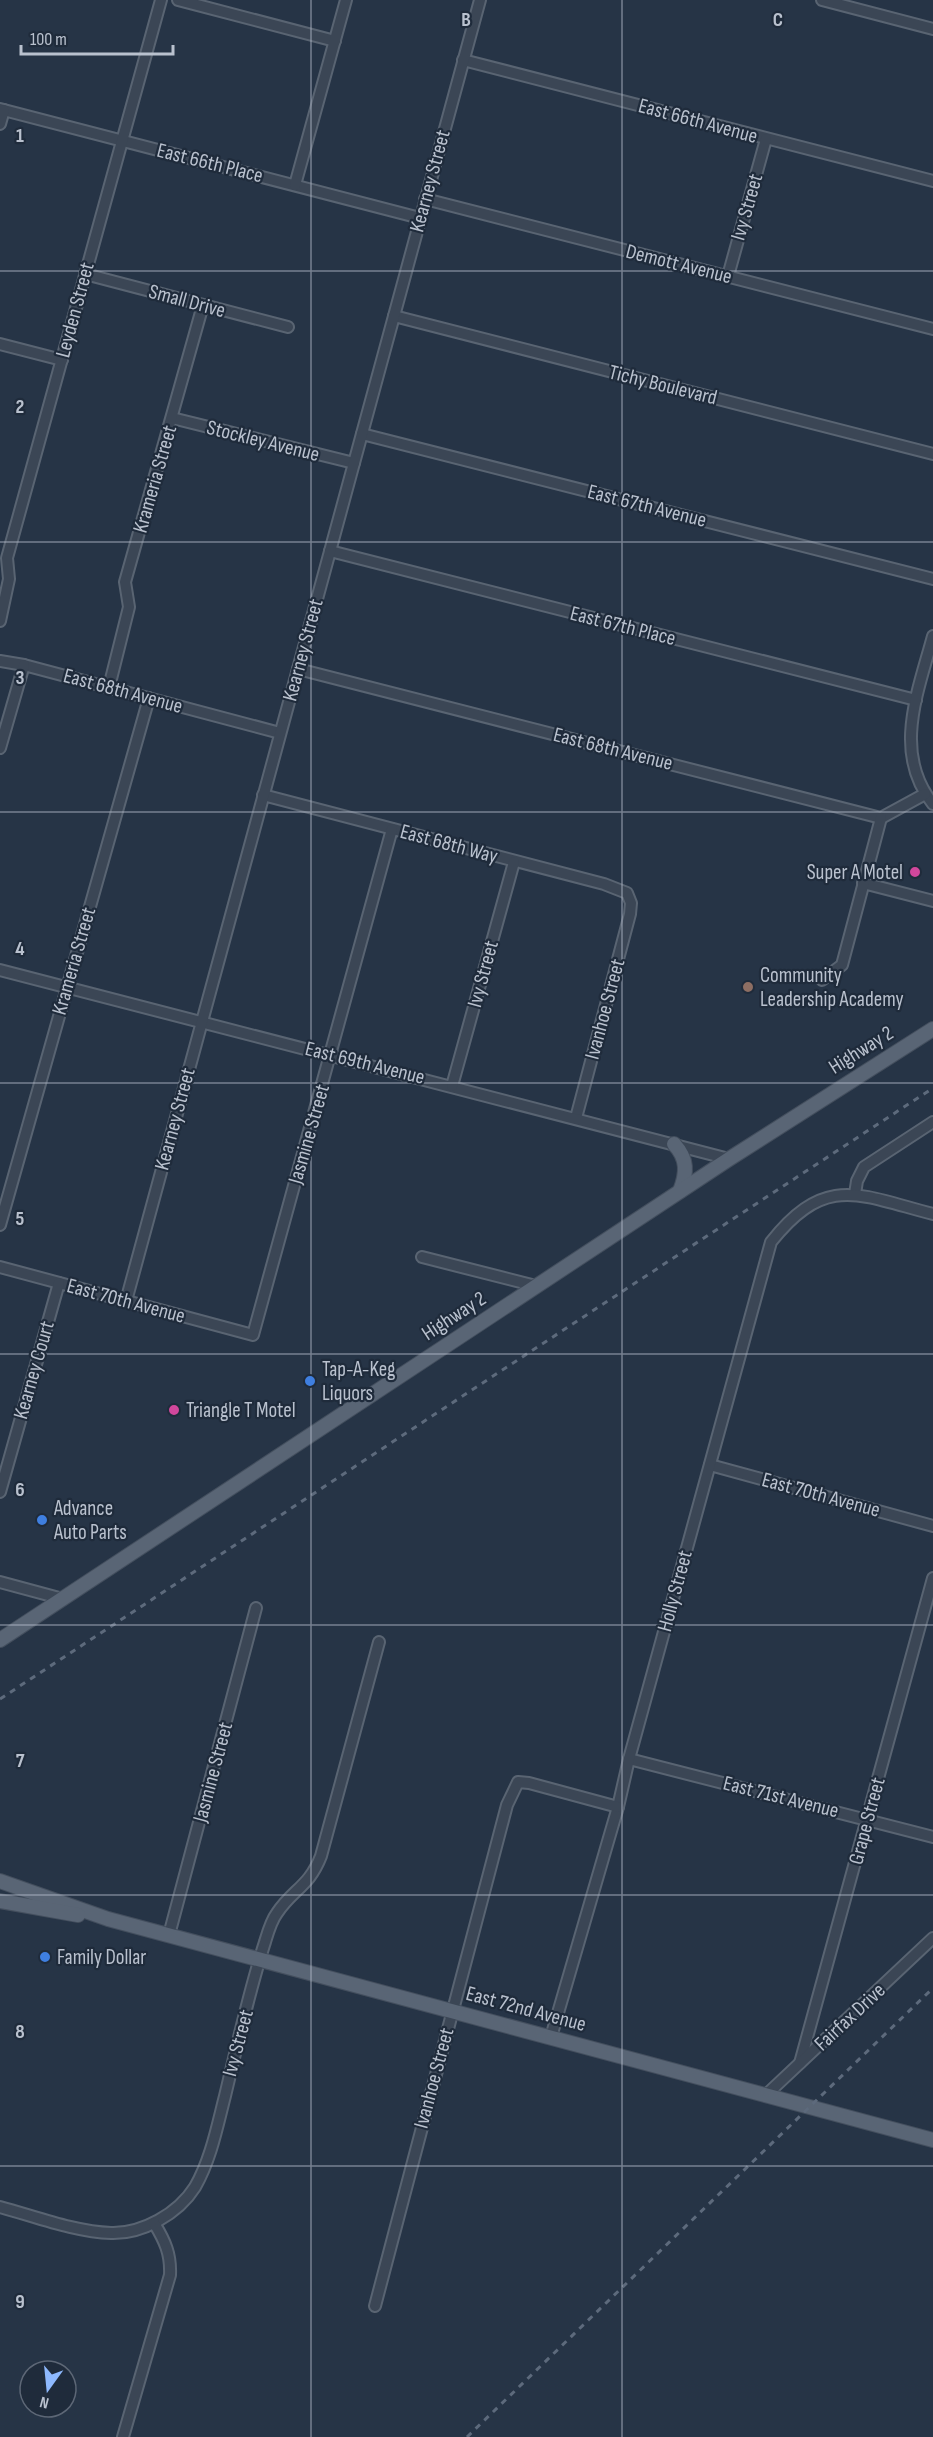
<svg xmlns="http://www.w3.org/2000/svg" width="933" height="2437" viewBox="0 0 933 2437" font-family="'Sofia Sans Condensed',sans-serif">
	<rect width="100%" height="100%" fill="#263446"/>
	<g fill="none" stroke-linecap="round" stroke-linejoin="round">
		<g stroke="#596472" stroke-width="14">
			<g id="minor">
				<path d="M178,0L335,41"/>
				<path d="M822,0L933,29"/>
				<path d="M463,60L933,181"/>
				<path d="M0,109L420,218"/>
				<path d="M0,124L4,110"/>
				<path d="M295,185L346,0"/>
				<path d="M425,199L933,329"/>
				<path d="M85,274L288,327"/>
				<path d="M728,276L766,139"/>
				<path d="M394,316L933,454"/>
				<path d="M0,344L62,360"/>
				<path d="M172,418L354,463"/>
				<path d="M362,434L933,579"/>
				<path d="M330,551L916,700"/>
				<path d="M0,621L9,579L7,558L161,0"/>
				<path d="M933,636C918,692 892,753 933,804"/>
				<path d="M0,661L24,665L280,733"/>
				<path d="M298,669L881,818L925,794"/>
				<path d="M109,687L129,607L125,582L203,305"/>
				<path d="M0,748L24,665"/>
				<path d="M263,795L604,884L627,893L631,903L630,914L576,1118"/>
				<path d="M863,883L933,901"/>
				<path d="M0,970L729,1159"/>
				<path d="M822,980L842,965L881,818"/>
				<path d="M452,1086L514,862"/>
				<path d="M855,1194L857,1181L864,1167L933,1122"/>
				<path d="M0,1225L149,698"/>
				<path d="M422,1257L536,1286"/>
				<path d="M0,1267L253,1335L392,829"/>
				<path d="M126,1301L480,0"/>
				<path d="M710,1465L933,1526"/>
				<path d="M0,1492L59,1283"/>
				<path d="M0,1582L63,1599"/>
				<path d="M629,1759L933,1837"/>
				<path d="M169,1935L256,1608"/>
				<path d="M551,2037L618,1807L629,1759L771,1242C826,1173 859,1195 933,1214"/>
				<path d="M800,2063L933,1578"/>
				<path d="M766,2095L933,1938"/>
				<path d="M0,2207C34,2216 75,2232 111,2233C142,2234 178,2214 195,2187C211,2159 217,2127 225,2096C237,2046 249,1991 265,1942C268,1932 271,1921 277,1913C293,1889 309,1887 321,1856L379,1642"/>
				<path d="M375,2306L507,1805L518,1782L529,1783L618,1807"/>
				<path d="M123,2437L170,2275C171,2254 165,2241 154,2223"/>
			</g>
		</g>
		<g stroke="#444f5e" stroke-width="16">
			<g id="major">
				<path d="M674,1144C688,1159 687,1173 680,1191"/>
				<path d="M0,1640L729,1159L933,1029"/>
				<path d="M0,1881L108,1919L933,2140"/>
				<path d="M0,1901L78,1915"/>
			</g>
		</g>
		<use href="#minor" stroke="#3b4655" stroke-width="10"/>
		<use href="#major" stroke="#596575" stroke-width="14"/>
		<g stroke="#5d6a7c" stroke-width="3" stroke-dasharray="6 6" stroke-linecap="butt">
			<path d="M0,1699L933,1088"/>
			<path d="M467,2437L933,1988"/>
		</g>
	</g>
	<path fill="none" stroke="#b9c1ce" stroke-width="1.5" stroke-opacity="0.55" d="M311,0V2437M622,0V2437M0,271H933M0,542H933M0,812H933M0,1083H933M0,1354H933M0,1625H933M0,1895H933M0,2166H933"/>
	<g fill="#d1479c" stroke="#1f2b3b" stroke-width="2">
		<circle cx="915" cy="872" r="6"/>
		<circle cx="174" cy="1410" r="6"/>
	</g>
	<circle fill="#8d6e63" stroke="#1f2b3b" stroke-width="2" cx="748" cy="987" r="6"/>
	<g fill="#3f7fe0" stroke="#1f2b3b" stroke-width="2">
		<circle cx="310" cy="1381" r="6"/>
		<circle cx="42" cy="1520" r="6"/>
		<circle cx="45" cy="1957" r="6"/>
	</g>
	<g text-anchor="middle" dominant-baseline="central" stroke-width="4.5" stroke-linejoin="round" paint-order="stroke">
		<g font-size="21" fill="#b9c1ce" stroke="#1f2b3b">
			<text transform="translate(698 121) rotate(15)">East 66th Avenue</text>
			<text transform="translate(210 163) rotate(14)">East 66th Place</text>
			<text transform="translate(430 181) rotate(-75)">Kearney Street</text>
			<text transform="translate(747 207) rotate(-74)">Ivy Street</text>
			<text transform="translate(679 264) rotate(14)">Demott Avenue</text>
			<text transform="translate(187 301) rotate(15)">Small Drive</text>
			<text transform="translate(75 310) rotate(-75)">Leyden Street</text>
			<text transform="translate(663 385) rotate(14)">Tichy Boulevard</text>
			<text transform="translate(263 441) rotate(14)">Stockley Avenue</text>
			<text transform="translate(155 479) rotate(-74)">Krameria Street</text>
			<text transform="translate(647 506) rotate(14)">East 67th Avenue</text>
			<text transform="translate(623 626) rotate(14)">East 67th Place</text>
			<text transform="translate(303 650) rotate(-75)">Kearney Street</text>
			<text transform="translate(123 691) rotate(15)">East 68th Avenue</text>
			<text transform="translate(613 749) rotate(14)">East 68th Avenue</text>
			<text transform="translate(449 844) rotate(15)">East 68th Way</text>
			<text transform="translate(74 961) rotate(-74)">Krameria Street</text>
			<text transform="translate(483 974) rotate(-75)">Ivy Street</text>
			<text transform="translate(605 1009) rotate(-75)">Ivanhoe Street</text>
			<text transform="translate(861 1050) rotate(-32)">Highway 2</text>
			<text transform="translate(365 1063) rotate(14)">East 69th Avenue</text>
			<text transform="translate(175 1119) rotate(-75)">Kearney Street</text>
			<text transform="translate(309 1134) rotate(-74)">Jasmine Street</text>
			<text transform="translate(126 1301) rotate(15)">East 70th Avenue</text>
			<text transform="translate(454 1316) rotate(-33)">Highway 2</text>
			<text transform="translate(34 1370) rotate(-74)">Kearney Court</text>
			<text transform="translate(821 1495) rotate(15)">East 70th Avenue</text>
			<text transform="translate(675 1591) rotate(-75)">Holly Street</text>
			<text transform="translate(213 1772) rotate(-75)">Jasmine Street</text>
			<text transform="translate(781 1797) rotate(14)">East 71st Avenue</text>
			<text transform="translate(867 1821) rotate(-75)">Grape Street</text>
			<text transform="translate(526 2009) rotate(15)">East 72nd Avenue</text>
			<text transform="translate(850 2017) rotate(-43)">Fairfax Drive</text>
			<text transform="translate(238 2043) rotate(-75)">Ivy Street</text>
			<text transform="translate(434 2078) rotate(-75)">Ivanhoe Street</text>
		</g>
		<g font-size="21" fill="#b9c1ce" stroke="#1f2b3b" text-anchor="start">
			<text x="903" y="872" text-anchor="end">Super A Motel</text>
			<text x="760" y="975">Community<tspan x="760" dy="24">Leadership Academy</tspan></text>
			<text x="322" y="1369">Tap-A-Keg<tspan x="322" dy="24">Liquors</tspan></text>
			<text x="186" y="1410">Triangle T Motel</text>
			<text x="54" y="1508">Advance<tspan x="54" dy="24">Auto Parts</tspan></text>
			<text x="57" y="1957">Family Dollar</text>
		</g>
	</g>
	<g font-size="20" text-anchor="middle" font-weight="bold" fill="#b9c1ce" stroke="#1f2b3b" stroke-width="4.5" stroke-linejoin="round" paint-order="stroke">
		<text x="466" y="26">B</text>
		<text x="778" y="26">C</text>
		<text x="20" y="142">1</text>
		<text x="20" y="413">2</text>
		<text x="20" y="684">3</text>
		<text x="20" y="955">4</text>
		<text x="20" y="1225">5</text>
		<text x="20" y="1496">6</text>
		<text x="20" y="1767">7</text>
		<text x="20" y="2038">8</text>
		<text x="20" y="2308">9</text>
	</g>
	<g transform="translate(48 2389) rotate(195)"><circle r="28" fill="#1f2b3b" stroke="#5d6776" stroke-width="1.5"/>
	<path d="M0-4.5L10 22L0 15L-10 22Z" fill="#8eb9fe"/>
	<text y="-9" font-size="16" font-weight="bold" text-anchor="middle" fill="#b9c1ce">N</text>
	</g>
	<path d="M21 45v9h152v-9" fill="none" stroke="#b9c1ce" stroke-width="3"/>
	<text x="30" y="45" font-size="18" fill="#b9c1ce" stroke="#1f2b3b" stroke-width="4.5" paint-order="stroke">100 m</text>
</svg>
